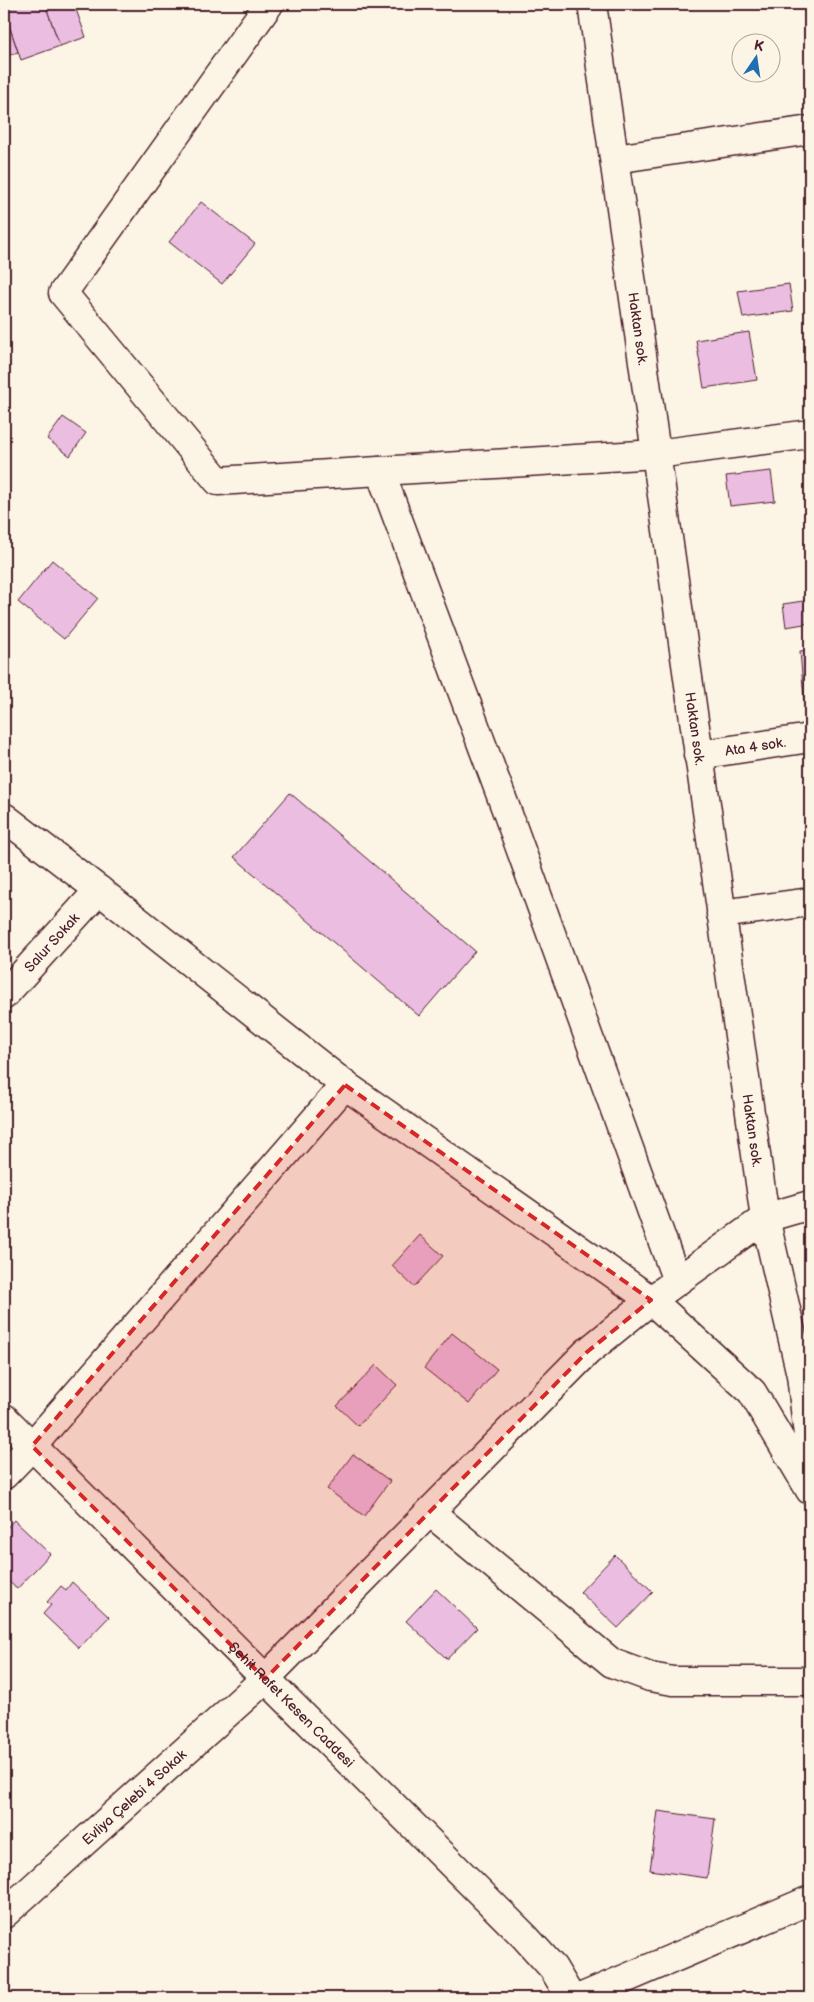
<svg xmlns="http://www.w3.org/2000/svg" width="814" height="2002" viewBox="0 0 814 2002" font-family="'Balsamiq Sans',sans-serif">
	<rect width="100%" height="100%" fill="#fcf5e5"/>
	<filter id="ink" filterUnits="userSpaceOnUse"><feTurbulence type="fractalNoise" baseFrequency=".02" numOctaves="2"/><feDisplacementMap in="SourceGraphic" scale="10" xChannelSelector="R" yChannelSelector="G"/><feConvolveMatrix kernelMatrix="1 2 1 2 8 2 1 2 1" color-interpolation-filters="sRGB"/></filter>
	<g filter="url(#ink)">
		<g fill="#ebbde1" stroke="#4a1f2b">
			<path d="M4,4H45L60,46L21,60L4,11Z"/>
			<path d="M45,4H74L86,37L60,46Z"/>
			<path d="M4,11L18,52L4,57Z"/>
			<path d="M201,202L255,244L222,284L169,242Z"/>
			<path d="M789,284L793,311L743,318L738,291Z"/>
			<path d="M749,332L757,380L704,388L696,340Z"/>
			<path d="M63,417L86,433L70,456L47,439Z"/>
			<path d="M771,471L775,501L730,506L726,476Z"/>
			<path d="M52,560L98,598L64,639L18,602Z"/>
			<path d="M810,600V623L786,627L783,604Z"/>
			<path d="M810,650V711H805L800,651Z"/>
			<path d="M290,793L475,951L419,1016L234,857Z"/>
			<path d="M420,1235L443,1256L414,1287L392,1266Z"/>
			<path d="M452,1333L497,1369L469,1404L424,1368Z"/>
			<path d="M376,1365L397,1385L358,1426L337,1406Z"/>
			<path d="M353,1454L390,1481L364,1516L327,1489Z"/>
			<path d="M14,1520L50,1554L17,1589L4,1577V1531Z"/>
			<path d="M615,1555L653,1592L618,1628L580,1592Z"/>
			<path d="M72,1582L109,1617L79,1648L43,1614L51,1605L47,1602L61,1586L66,1590Z"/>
			<path d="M436,1589L477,1628L447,1659L406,1621Z"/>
			<path d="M658,1811L715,1819L707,1878L650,1870Z"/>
		</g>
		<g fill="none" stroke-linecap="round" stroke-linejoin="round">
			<g stroke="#4a1f2b" stroke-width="31">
				<g id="minor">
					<path d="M269,4L63,293L218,481L656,454L810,434"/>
					<path id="s1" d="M592,4L765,1218L801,1375L810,1453"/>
					<path d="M615,159L810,130"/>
					<path d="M380,471L506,809L677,1281"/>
					<path id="s2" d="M698,755L810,738"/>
					<path d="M4,817L99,890L345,1085L651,1300L752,1392L810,1490"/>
					<path d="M721,914L810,902"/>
					<path id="s3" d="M4,995L99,890"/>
					<path id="s4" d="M4,1418L525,1937L553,1968L571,1998"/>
					<path d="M4,1475L32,1446L345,1085"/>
					<path d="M430,1512L612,1663L650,1677L673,1681H810"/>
					<path id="s5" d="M4,1914L265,1679L587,1352L651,1300L765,1218L810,1205"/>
				</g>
			</g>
			<g stroke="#4a1f2b" stroke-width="31">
				<path id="major" d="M580,1998L810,1900"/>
			</g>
			<use href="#minor" stroke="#fcf5e5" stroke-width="28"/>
			<use href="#major" stroke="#fcf5e5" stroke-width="28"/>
		</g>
	</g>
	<path fill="#d62828" fill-opacity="0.2" stroke="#d62828" stroke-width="4" stroke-dasharray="10 6" stroke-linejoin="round" d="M345,1085L651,1300L587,1352L265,1679L32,1446Z"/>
	<g text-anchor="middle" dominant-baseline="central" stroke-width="5" stroke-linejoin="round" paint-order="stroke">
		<g font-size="14" fill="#4a1f2b" stroke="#fcf5e5">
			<text stroke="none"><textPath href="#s1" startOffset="328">Haktan sok.</textPath></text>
			<text stroke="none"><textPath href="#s1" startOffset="732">Haktan sok.</textPath></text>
			<text stroke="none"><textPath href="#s2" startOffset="58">Ata 4 sok.</textPath></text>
			<text stroke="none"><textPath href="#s3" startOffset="71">Salur Sokak</textPath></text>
			<text stroke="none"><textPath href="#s1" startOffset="1138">Haktan sok.</textPath></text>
			<text stroke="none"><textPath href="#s4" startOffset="406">Şehit Rafet Kesen Caddesi</textPath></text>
			<text stroke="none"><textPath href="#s5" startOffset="175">Evliya Çelebi 4 Sokak</textPath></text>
		</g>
	</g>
	<rect width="814" height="2002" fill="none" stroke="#fcf5e5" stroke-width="20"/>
	<rect x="10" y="10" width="794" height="1982" fill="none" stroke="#4a1f2b" stroke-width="2" filter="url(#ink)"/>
	<g transform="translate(756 58) rotate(13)"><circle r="24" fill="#fcf5e5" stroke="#b59f9b"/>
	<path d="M0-4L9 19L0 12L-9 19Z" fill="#1f6fb2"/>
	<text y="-8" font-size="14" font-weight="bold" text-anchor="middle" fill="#4a1f2b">K</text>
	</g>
</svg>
